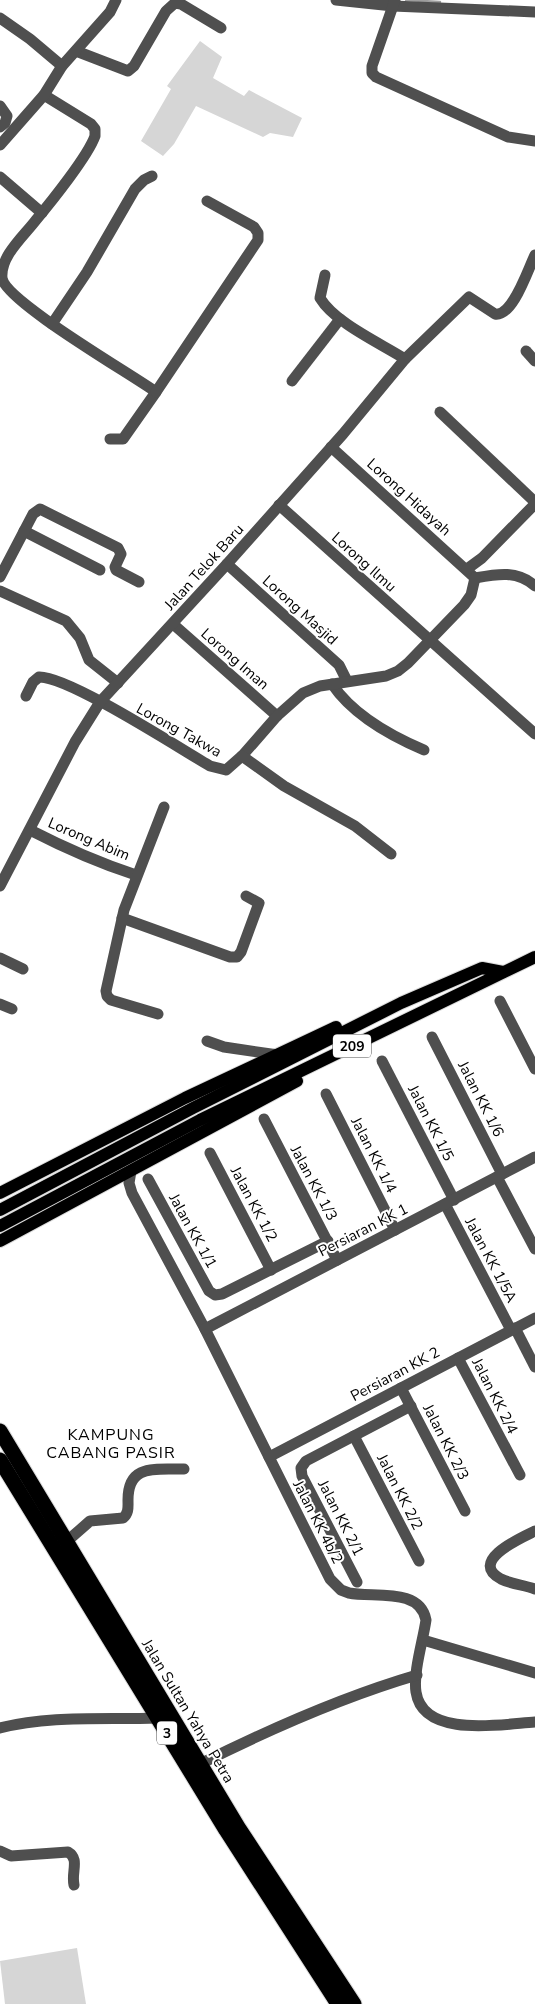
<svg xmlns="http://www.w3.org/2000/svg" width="535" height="2004" viewBox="0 0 535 2004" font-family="'Nunito Sans',sans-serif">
	<rect width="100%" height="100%" fill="#fff"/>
	<g fill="#d6d6d6">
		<path d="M200,41L222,57L213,78L244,96L249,90L302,118L293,137L270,133L263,137L196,106L174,144L163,156L141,141L171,89L167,86Z"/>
		<path d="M77,1948L86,2004H5L0,1961Z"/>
	</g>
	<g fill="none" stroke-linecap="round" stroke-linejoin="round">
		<path stroke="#9d9d9d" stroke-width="2.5" d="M406,0L440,2"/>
		<g stroke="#dbdbdb" stroke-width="14">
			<g id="major">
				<path d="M0,1193L185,1098L336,1027"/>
				<path d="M0,1210L193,1108L401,1003L482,968L503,972"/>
				<path d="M0,1226L200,1120L535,957"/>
				<path d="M0,1241L297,1081"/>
			</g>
		</g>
		<g stroke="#dbdbdb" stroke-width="17">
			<g id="highway">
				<path d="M0,1431L238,1827L354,2004"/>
				<path d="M0,1460L226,1830L338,2004"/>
			</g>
		</g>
		<g stroke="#4f4f4f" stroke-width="11">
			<path d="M336,0L393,6L535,12"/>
			<path d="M395,0L372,66V73L376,77L508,137L535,141"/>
			<path d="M0,18L30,39L62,66"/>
			<path d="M76,51L128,71L134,66L166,11L175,3L181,4L221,28"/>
			<path d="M44,95L91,124L95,129V136C88,156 51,202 36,220C24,236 0,256 2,278C5,301 131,374 156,392L123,439H110"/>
			<path d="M0,106L7,116L5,123L0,127"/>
			<path d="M0,145L44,95L62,66L110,12L116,0"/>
			<path d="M0,177L42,213"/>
			<path d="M325,275L320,298C335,323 380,343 405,359"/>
			<path d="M52,324L87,272L135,189L144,180L152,176"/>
			<path d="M526,351L535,361"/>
			<path d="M292,381L340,319"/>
			<path d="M156,392L258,240V233L254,227L207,201"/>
			<path d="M440,412L535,502"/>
			<path d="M331,447L475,578"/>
			<path d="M279,505L535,734"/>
			<path d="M24,531L100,570"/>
			<path d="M227,564L339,665L347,681"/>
			<path d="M467,569L482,558L535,504"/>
			<path d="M0,577L33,514L40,509L118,548L121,554L115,567L116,570L139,582"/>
			<path d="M475,578C497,574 517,570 535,586"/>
			<path d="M0,591L66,621L80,638L89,660L118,683"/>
			<path d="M173,624L277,716"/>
			<path d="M332,684C353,715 391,736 424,750"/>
			<path d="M26,696L33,682L39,677C68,676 179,748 210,766L226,770L242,756L277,716L303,693L320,686L386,676L398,671L408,663L464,605L471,595L475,578"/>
			<path d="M242,756L284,786L355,826L391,854"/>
			<path d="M30,830C65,848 99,863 136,875"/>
			<path d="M0,886L75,742L100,702L227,564L343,434L405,359L469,297L495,314C513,317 528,269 535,255"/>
			<path d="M122,918L230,957H237L241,952L259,903L246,896"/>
			<path d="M0,958L23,969"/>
			<path d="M500,1001L535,1069"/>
			<path d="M0,1004L12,1009"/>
			<path d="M158,1014L111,1000L107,996L106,991L124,910L164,807"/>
			<path d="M432,1037L502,1174"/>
			<path d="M207,1041L224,1047L278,1055"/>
			<path d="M382,1061L454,1200"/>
			<path d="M326,1094L395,1230"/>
			<path d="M264,1119L337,1260"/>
			<path d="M210,1153L271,1270"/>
			<path d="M131,1171L129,1183L132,1193L205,1329L330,1579L341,1590L349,1593C373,1598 420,1587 426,1620C423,1641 413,1672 416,1692C423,1739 503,1724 535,1722"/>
			<path d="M497,1177L535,1249"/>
			<path d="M148,1179L209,1291L215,1295L222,1294L328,1241"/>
			<path d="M445,1204L511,1330"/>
			<path d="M515,1328L535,1367"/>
			<path d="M205,1329L535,1157"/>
			<path d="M458,1358L520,1475"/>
			<path d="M401,1388L465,1511"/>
			<path d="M354,1436L419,1561"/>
			<path d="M269,1457L535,1318"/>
			<path d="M535,1531C523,1537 467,1561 501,1579C511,1584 524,1585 535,1589"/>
			<path d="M66,1542L90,1521L123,1518C129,1513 128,1507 128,1500C128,1463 156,1470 184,1469"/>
			<path d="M357,1582L302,1476L301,1468L306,1461L411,1406"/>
			<path d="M423,1640L535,1673"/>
			<path d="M0,1728C51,1715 105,1720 158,1718"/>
			<path d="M200,1764C270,1729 342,1697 417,1675"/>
			<path d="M0,1851L11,1856L68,1852C80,1859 71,1872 74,1885"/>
		</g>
		<use href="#major" stroke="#000" stroke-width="12"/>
		<use href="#highway" stroke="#000" stroke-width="15"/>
	</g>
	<g text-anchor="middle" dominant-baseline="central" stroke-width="4" stroke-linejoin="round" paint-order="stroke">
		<g fill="#fff" stroke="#4c4c4c" stroke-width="1">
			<rect x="333" y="1034.5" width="38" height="23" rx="4"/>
			<rect x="157" y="1721.5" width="20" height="23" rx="4"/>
		</g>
		<g font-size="14" font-weight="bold" fill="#000">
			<text x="352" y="1046">209</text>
			<text x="167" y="1733">3</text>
		</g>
		<g font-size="15" fill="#000" stroke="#fff">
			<text transform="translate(409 497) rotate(42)">Lorong Hidayah</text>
			<text transform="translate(364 562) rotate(42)">Lorong Ilmu</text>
			<text transform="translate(204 567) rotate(-48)">Jalan Telok Baru</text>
			<text transform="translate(300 610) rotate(42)">Lorong Masjid</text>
			<text transform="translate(235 659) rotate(41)">Lorong Iman</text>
			<text transform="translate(179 730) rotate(29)">Lorong Takwa</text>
			<text transform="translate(89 839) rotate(23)">Lorong Abim</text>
			<text transform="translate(481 1099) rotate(63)">Jalan KK 1/6</text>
			<text transform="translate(431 1123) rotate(63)">Jalan KK 1/5</text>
			<text transform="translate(374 1155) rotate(63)">Jalan KK 1/4</text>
			<text transform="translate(314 1183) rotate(62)">Jalan KK 1/3</text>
			<text transform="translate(254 1204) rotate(62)">Jalan KK 1/2</text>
			<text transform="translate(363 1230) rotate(-27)">Persiaran KK 1</text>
			<text transform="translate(193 1231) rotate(61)">Jalan KK 1/1</text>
			<text transform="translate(491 1260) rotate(62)">Jalan KK 1/5A</text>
			<text transform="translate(395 1374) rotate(-28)">Persiaran KK 2</text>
			<text transform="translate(495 1396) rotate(63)">Jalan KK 2/4</text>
			<text transform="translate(446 1442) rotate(63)">Jalan KK 2/3</text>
			<text transform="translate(400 1492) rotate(63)">Jalan KK 2/2</text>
			<text transform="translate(341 1518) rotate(63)">Jalan KK 2/1</text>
			<text transform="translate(318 1522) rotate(63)">Jalan KK 4b/2</text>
			<text transform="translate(188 1711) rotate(59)">Jalan Sultan Yahya Petra</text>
		</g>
		<g font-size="16" letter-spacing="1" fill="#000" stroke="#fff">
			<text x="111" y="1435">KAMPUNG<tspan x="111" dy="18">CABANG PASIR</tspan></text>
		</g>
	</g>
</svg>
